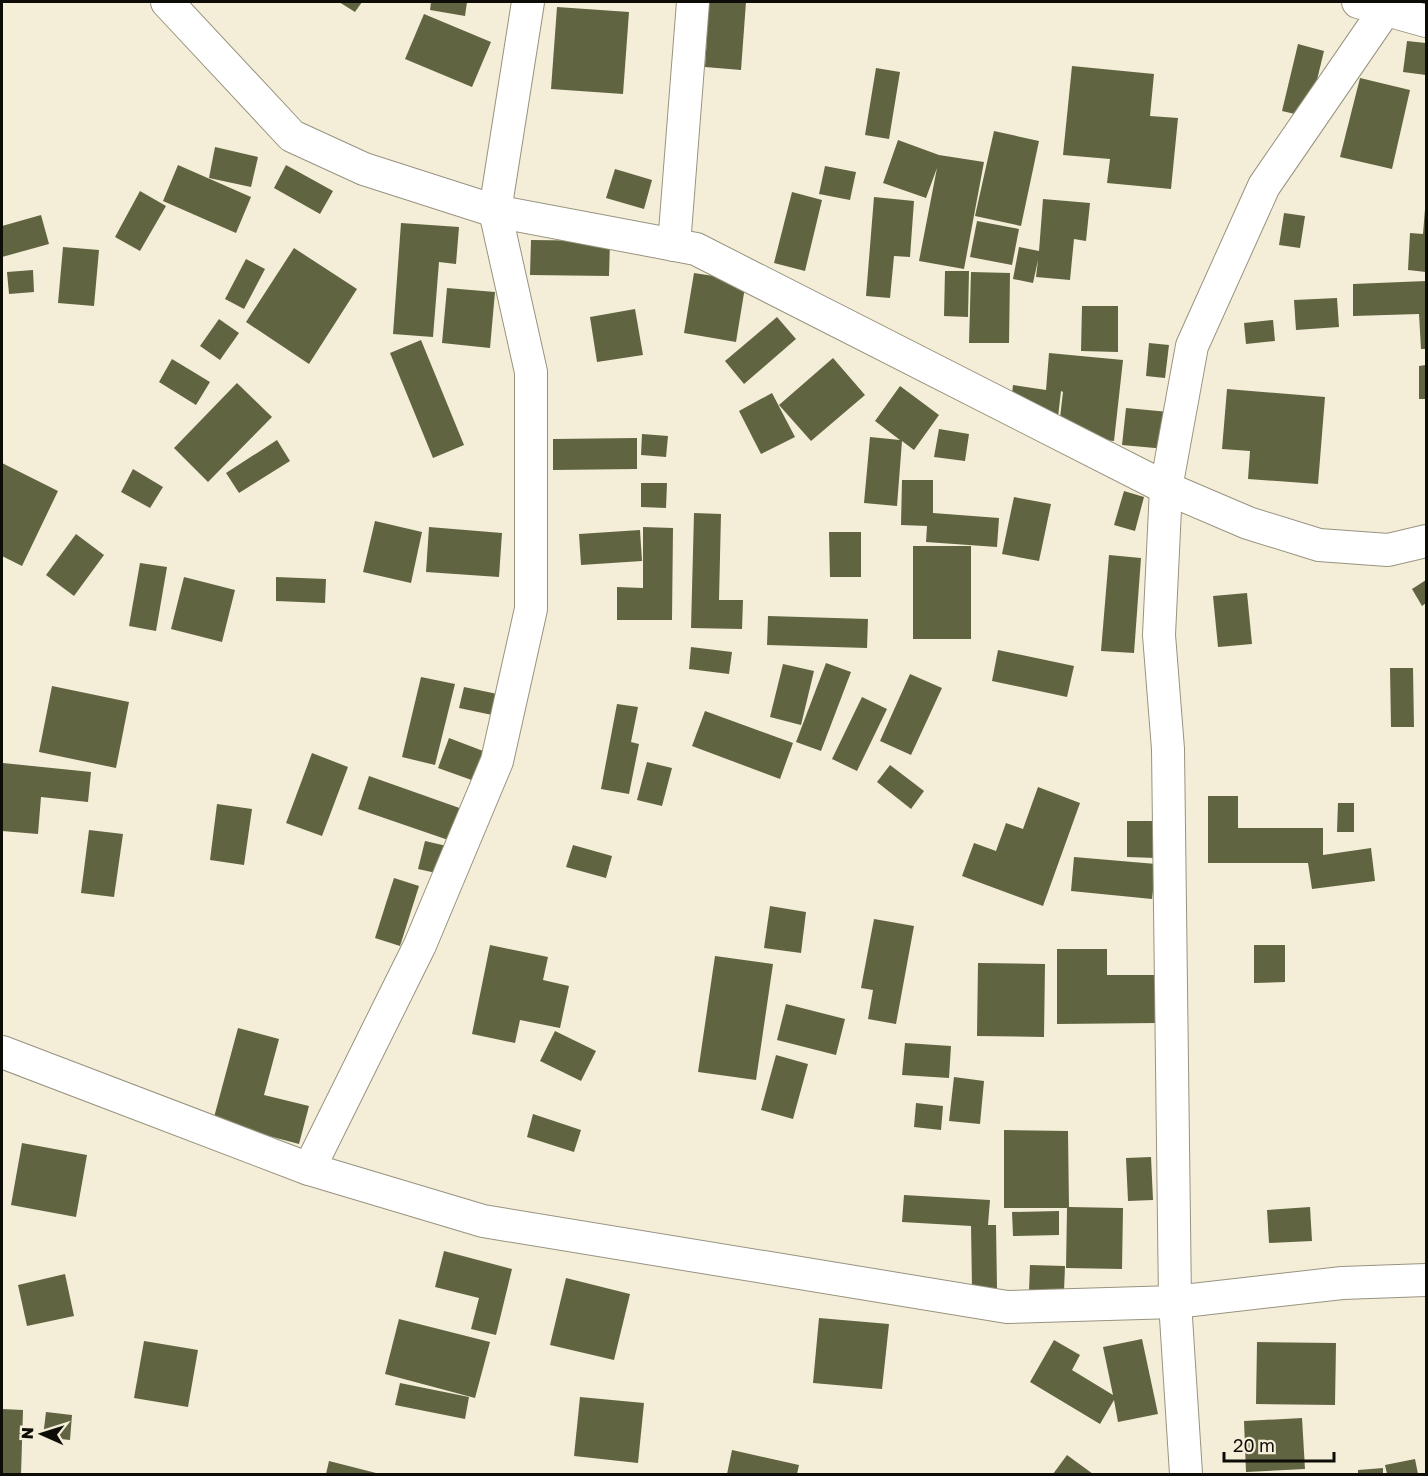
<svg xmlns="http://www.w3.org/2000/svg" width="1428" height="1476" viewBox="0 0 1428 1476" font-family="'Golos Text',sans-serif">
	<rect width="100%" height="100%" fill="#f4eed9"/>
	<g fill="#616441">
		<path d="M339,2H362L355,12Z"/>
		<path d="M431,2H467L465,16L430,10Z"/>
		<path d="M709,2H746L741,70L705,67Z"/>
		<path d="M557,7L629,12L623,94L551,89Z"/>
		<path d="M424,14L491,42L472,87L405,59Z"/>
		<path d="M1407,41L1426,43V75L1403,72Z"/>
		<path d="M1298,44L1324,51L1308,117L1282,111Z"/>
		<path d="M1072,66L1154,74L1150,116L1178,118L1171,189L1107,183L1110,159L1063,155Z"/>
		<path d="M876,68L900,72L889,139L865,135Z"/>
		<path d="M1360,78L1410,90L1392,169L1340,157Z"/>
		<path d="M994,131L1039,141L1021,226L975,216Z"/>
		<path d="M898,140L939,155L984,162L964,269L919,261L937,168L926,198L883,183Z"/>
		<path d="M215,147L258,157L251,187L209,178Z"/>
		<path d="M178,165L251,197L236,233L163,201Z"/>
		<path d="M286,165L333,191L320,214L274,188Z"/>
		<path d="M825,166L856,172L850,200L819,194Z"/>
		<path d="M615,169L652,180L644,209L606,198Z"/>
		<path d="M140,191L166,206L140,251L115,237Z"/>
		<path d="M792,192L822,200L805,271L774,263Z"/>
		<path d="M874,197L914,201L910,257L894,256L890,298L866,296Z"/>
		<path d="M1043,199L1090,203L1086,241L1074,239L1070,280L1036,277L1038,260L1033,283L1013,279L1019,247L1039,251Z"/>
		<path d="M1425,209L1426,272L1408,270L1410,233L1423,234Z"/>
		<path d="M1284,213L1305,216L1300,248L1279,245Z"/>
		<path d="M41,215L49,244L2,257V226Z"/>
		<path d="M977,221L1019,229L1012,265L970,257Z"/>
		<path d="M401,223L459,227L456,264L439,262L433,337L393,334Z"/>
		<path d="M531,240L610,241L609,276L530,275Z"/>
		<path d="M63,247L99,250L94,306L58,303Z"/>
		<path d="M294,248L357,289L309,364L246,322Z"/>
		<path d="M246,259L265,269L244,309L225,299Z"/>
		<path d="M33,270L34,292L9,294L7,272Z"/>
		<path d="M945,271H969L968,317L944,316Z"/>
		<path d="M971,272L1010,273L1009,343H969Z"/>
		<path d="M694,273L746,281L736,342L684,333Z"/>
		<path d="M1426,281V349H1421L1419,314L1353,316V284Z"/>
		<path d="M447,288L495,292L490,348L442,343Z"/>
		<path d="M1337,298L1339,327L1296,330L1294,300Z"/>
		<path d="M1082,306H1118V352L1081,351Z"/>
		<path d="M635,309L643,355L597,362L590,317Z"/>
		<path d="M777,317L796,339L744,384L725,361Z"/>
		<path d="M219,319L239,333L220,360L200,346Z"/>
		<path d="M1273,320L1275,341L1246,344L1244,323Z"/>
		<path d="M421,340L464,445L433,458L390,353Z"/>
		<path d="M1149,343L1169,345L1165,378L1146,376Z"/>
		<path d="M1049,353L1123,360L1114,441L1058,435L1063,392L1061,391L1058,417L1010,412L1013,385L1046,390Z"/>
		<path d="M833,358L865,395L811,441L779,405Z"/>
		<path d="M172,359L210,382L196,405L159,382Z"/>
		<path d="M1426,365V399H1419V366Z"/>
		<path d="M237,383L272,417L208,482L174,448Z"/>
		<path d="M900,386L939,415L914,450L902,441L897,506L864,503L870,437L900,440L875,421Z"/>
		<path d="M1227,389L1325,397L1318,484L1248,479L1250,451L1222,449Z"/>
		<path d="M772,393L795,437L761,454L739,411Z"/>
		<path d="M1126,408L1169,412L1166,449L1122,445Z"/>
		<path d="M939,429L969,434L965,461L934,457Z"/>
		<path d="M642,434L668,436L666,457L641,455Z"/>
		<path d="M637,438V469L553,470V439Z"/>
		<path d="M277,440L290,461L239,493L226,473Z"/>
		<path d="M2,463L58,491L22,566L2,556Z"/>
		<path d="M133,469L163,487L150,508L121,492Z"/>
		<path d="M902,480H933V513L999,518L997,547L926,542L927,526L901,525Z"/>
		<path d="M641,483H667L666,508L641,507Z"/>
		<path d="M1124,491L1144,497L1135,531L1114,525Z"/>
		<path d="M1014,497L1051,504L1039,561L1002,554Z"/>
		<path d="M694,513L721,514L719,600H743L742,629L691,628Z"/>
		<path d="M375,521L422,532L411,583L363,572Z"/>
		<path d="M429,527L502,533L499,577L426,572Z"/>
		<path d="M643,527L673,528L672,620H617V587L643,588Z"/>
		<path d="M640,530L642,561L581,565L579,534Z"/>
		<path d="M829,532H861V577H830Z"/>
		<path d="M76,534L104,555L74,596L46,575Z"/>
		<rect x="913" y="546" width="58" height="93"/>
		<path d="M1109,555L1141,558L1134,653L1101,651Z"/>
		<path d="M140,563L167,567L156,631L129,626Z"/>
		<path d="M184,577L235,590L222,642L171,629Z"/>
		<path d="M276,577L326,579L325,603L276,601Z"/>
		<path d="M1426,580V603L1422,606L1412,589Z"/>
		<path d="M1247,593L1252,644L1218,647L1213,596Z"/>
		<path d="M768,616L868,619L867,648L767,645Z"/>
		<path d="M691,647L732,652L729,674L689,669Z"/>
		<path d="M998,650L1074,666L1067,697L992,681Z"/>
		<path d="M826,663L851,672L821,751L796,742Z"/>
		<path d="M783,664L814,671L801,725L770,717Z"/>
		<path d="M1390,668H1413L1414,727H1391Z"/>
		<path d="M910,674L942,688L911,755L880,741Z"/>
		<path d="M421,677L455,684L435,765L402,757Z"/>
		<path d="M52,686L129,702L116,768L39,752Z"/>
		<path d="M464,687L502,695L497,716L459,708Z"/>
		<path d="M862,697L887,709L857,771L832,759Z"/>
		<path d="M617,704L638,707L631,742L639,744L629,794L601,789Z"/>
		<path d="M705,711L793,743L780,779L692,746Z"/>
		<path d="M449,738L491,754L480,783L438,768Z"/>
		<path d="M312,753L348,767L322,836L286,823Z"/>
		<path d="M647,762L672,768L662,806L637,800Z"/>
		<path d="M3,763L91,772L88,802L41,797L38,834L2,831Z"/>
		<path d="M890,765L924,791L911,809L877,782Z"/>
		<path d="M369,776L468,811L457,843L358,809Z"/>
		<path d="M1038,787L1080,803L1043,906L962,876L974,843L996,851L1006,823L1023,829Z"/>
		<path d="M1208,796H1238V828H1323V855L1371,848L1375,881L1312,889L1308,863H1208Z"/>
		<path d="M1338,803H1354V832H1337Z"/>
		<path d="M217,804L252,809L244,865L210,860Z"/>
		<path d="M1127,821H1157L1156,858L1127,857Z"/>
		<path d="M89,830L123,834L114,897L81,893Z"/>
		<path d="M425,841L451,847L445,875L418,869Z"/>
		<path d="M573,845L612,856L606,878L566,867Z"/>
		<path d="M1074,857L1156,864L1152,899L1071,891Z"/>
		<path d="M394,878L419,886L400,946L375,938Z"/>
		<path d="M770,906L806,912L801,953L764,948Z"/>
		<path d="M874,919L914,926L896,1024L868,1019L873,990L861,988Z"/>
		<path d="M490,945L548,957L543,980L569,986L560,1028L520,1020L515,1043L472,1034Z"/>
		<path d="M1254,945H1285V982L1254,983Z"/>
		<path d="M1057,949H1107V975H1156V1023L1057,1024Z"/>
		<path d="M715,956L773,964L756,1080L698,1072Z"/>
		<path d="M978,963L1045,964L1044,1037L977,1036Z"/>
		<path d="M786,1004L845,1019L836,1055L777,1040Z"/>
		<path d="M238,1028L279,1039L264,1095L309,1106L299,1144L213,1121Z"/>
		<path d="M555,1031L596,1051L581,1081L540,1061Z"/>
		<path d="M905,1043L951,1046L949,1078L902,1075Z"/>
		<path d="M776,1055L808,1064L793,1119L761,1110Z"/>
		<path d="M954,1077L984,1081L980,1124L949,1121Z"/>
		<path d="M916,1103L943,1106L941,1130L914,1127Z"/>
		<path d="M533,1114L581,1130L574,1152L527,1137Z"/>
		<path d="M1004,1130L1068,1131L1069,1207L1123,1208L1122,1269L1066,1268L1067,1208H1004Z"/>
		<path d="M22,1143L87,1155L76,1217L11,1205Z"/>
		<path d="M1151,1157L1153,1200L1128,1201L1126,1158Z"/>
		<path d="M904,1195L990,1200L988,1225H996L997,1288H972L971,1226L902,1222Z"/>
		<path d="M1310,1207L1312,1241L1269,1243L1267,1210Z"/>
		<path d="M1059,1211V1235L1013,1236L1012,1212Z"/>
		<path d="M444,1251L512,1269L496,1335L471,1329L479,1298L435,1287Z"/>
		<path d="M1030,1265L1065,1266L1064,1291H1029Z"/>
		<path d="M65,1274L74,1316L27,1326L18,1285Z"/>
		<path d="M566,1278L630,1294L614,1360L550,1345Z"/>
		<path d="M819,1318L889,1324L882,1389L813,1383Z"/>
		<path d="M399,1319L490,1342L475,1398L385,1374Z"/>
		<path d="M1142,1339L1158,1414L1118,1422L1114,1400L1100,1424L1030,1382L1054,1340L1080,1355L1072,1370L1113,1395L1103,1347Z"/>
		<path d="M144,1341L198,1350L188,1407L134,1398Z"/>
		<path d="M1257,1342L1336,1343L1335,1405L1256,1404Z"/>
		<path d="M400,1383L469,1397L465,1419L395,1405Z"/>
		<path d="M580,1397L644,1403L638,1463L574,1456Z"/>
		<path d="M2,1409L23,1410L21,1474H2Z"/>
		<path d="M46,1412L72,1415L70,1440L43,1437Z"/>
		<path d="M1302,1418L1305,1469L1246,1472L1244,1421Z"/>
		<path d="M732,1450L799,1465L797,1474H727Z"/>
		<path d="M1067,1455L1093,1474H1053Z"/>
		<path d="M1415,1459L1418,1474H1387L1385,1465Z"/>
		<path d="M329,1461L380,1474H326Z"/>
		<path d="M1383,1468V1474H1358V1470Z"/>
	</g>
	<g fill="none" stroke-linecap="round" stroke-linejoin="round">
		<g stroke="#98937f" stroke-width="34">
			<g id="minor">
				<path d="M167,2L292,136L364,169L495,211L696,249L1166,488L1248,523L1319,545L1388,550L1426,541"/>
				<path d="M1358,2L1426,21"/>
				<path d="M674,245L693,2"/>
				<path d="M2,1052L309,1169L483,1221L1007,1307L1175,1302L1342,1283L1426,1280"/>
				<path d="M309,1169L420,945L497,761L531,609V372L495,211L528,2"/>
				<path d="M1186,1474L1175,1302L1168,749L1159,635L1166,488L1192,346L1264,186L1385,10L1388,2"/>
			</g>
		</g>
		<use href="#minor" stroke="#fff" stroke-width="32"/>
	</g>
	<rect width="1428" height="1476" fill="none" stroke="#0e0c06" stroke-width="6"/>
	<g transform="translate(42 1434) rotate(273)" stroke="#f4eed9" stroke-width="4.5" paint-order="stroke">
	<path d="M0-4.5L10 22L0 15L-10 22Z" fill="#0e0c06"/>
	<text y="-9" font-size="16" font-weight="bold" text-anchor="middle" fill="#0e0c06">N</text>
	</g>
	<path d="M1224 1452v9h110v-9" fill="none" stroke="#0e0c06" stroke-width="3"/>
	<text x="1233" y="1452" font-size="18" fill="#0e0c06" stroke="#f4eed9" stroke-width="4.5" paint-order="stroke">20 m</text>
</svg>
